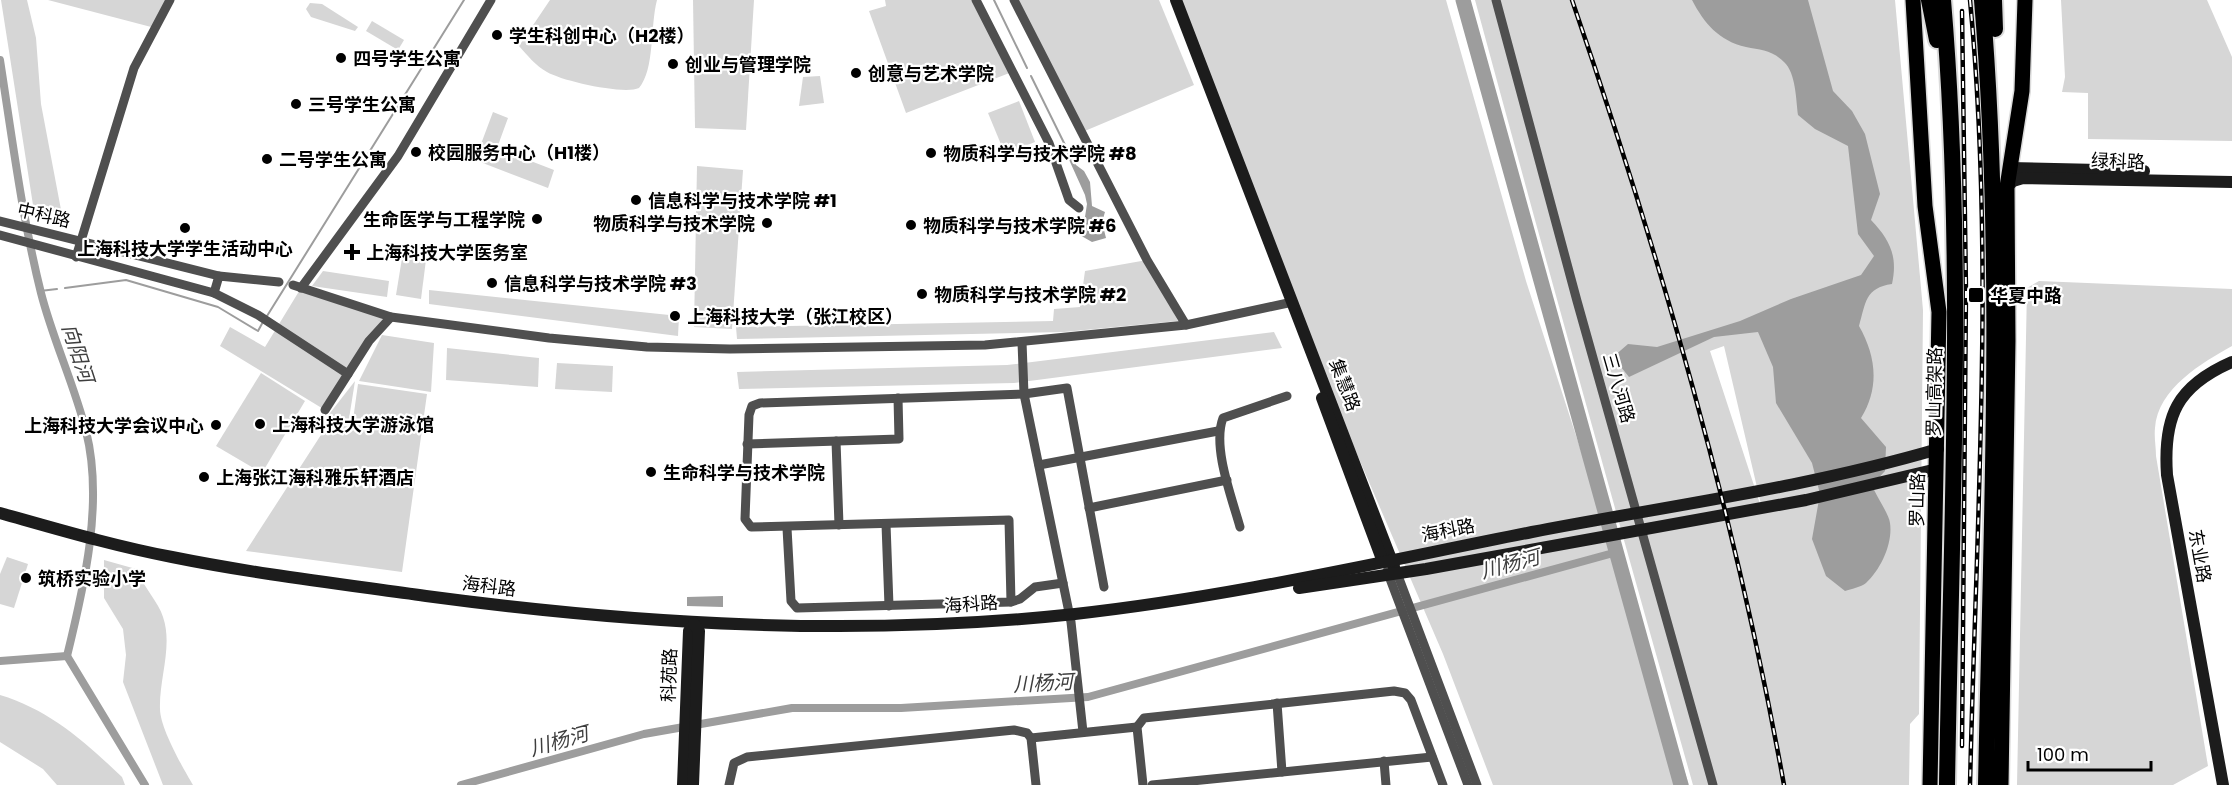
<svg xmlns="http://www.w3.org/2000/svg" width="2232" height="785" viewBox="0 0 2232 785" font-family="Poppins,'Noto Sans SC',sans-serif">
	<rect width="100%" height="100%" fill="#fff"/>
	<g fill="#d6d6d6" fill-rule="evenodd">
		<path d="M1,0H27L36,38L41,104L62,215L33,205Z"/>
		<path d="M48,0H169L155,28Z"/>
		<path d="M550,0H657C650,26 655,69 639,88C624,95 562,81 547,72C536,66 527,55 519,46Z"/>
		<path d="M693,0H754L746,130L695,128Z"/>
		<path d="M885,0H976L1012,72L906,113L869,11L886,6Z"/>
		<path d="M1014,0H1159L1194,85L1080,133Z"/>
		<path d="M1176,0H1446L1526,281L1689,785H1493L1443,654L1310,345Z"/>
		<path d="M1475,0H1895L1923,310L1919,714L1910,724L1909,785H1693C1619,524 1546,262 1475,0ZM1724,346L1763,513L1710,351Z"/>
		<path d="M2061,0H2207L2232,57V141L2088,139V93L2062,92L2065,77Z"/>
		<path d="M310,3L322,4L358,27L355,31L311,17L306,9Z"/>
		<path d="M372,21L404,40L398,50L366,31Z"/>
		<path d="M820,76L824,103L799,106L803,77Z"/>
		<path d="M1019,101L1035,142L1005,154L988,113Z"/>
		<path d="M493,112L508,118L497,148L554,170L548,188L475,160Z"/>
		<path d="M697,166L743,170L732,329L694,327Z"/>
		<path d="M428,244L421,299L396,295L404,246Z"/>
		<path d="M1147,260L1178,321L1064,332L737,339L736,327L1053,321L1054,309L1080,307L1085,271Z"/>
		<path d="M323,271L389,281L387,297L312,286Z"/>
		<path d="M2039,281L2232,289V346C2202,363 2158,388 2155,428C2154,437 2156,447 2156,456L2208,766L2173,785H2017L2027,288Z"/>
		<path d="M301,288L391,317L325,410L220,346L230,327L265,347Z"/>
		<path d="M429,290L679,316L678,336L429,304Z"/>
		<path d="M1274,332L1282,348L1014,383L739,389L737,372L1007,365Z"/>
		<path d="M382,335L434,343L431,392L359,381Z"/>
		<path d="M447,348L539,358L538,387L446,380Z"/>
		<path d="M557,363L613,366L612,392L555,389Z"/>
		<path d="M261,373L305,401L262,473L216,446Z"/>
		<path d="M355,381L348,425L323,422Z"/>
		<path d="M358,384L427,394L402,572L246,551L328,424L352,427Z"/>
		<path d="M7,557L28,564L14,608L0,604V574Z"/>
		<path d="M104,560L136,569C143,586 159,603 163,617C173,646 159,679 160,709C160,728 183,768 193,785H163L123,682L126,655L123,629L104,598Z"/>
		<path d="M0,695C50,710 85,742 122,777L125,785H57L43,769L0,742Z"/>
	</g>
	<g fill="#9d9d9d">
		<path d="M1692,0H1808L1833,91L1852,111L1865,134L1880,194L1871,220C1890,240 1898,256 1892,284C1865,288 1866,302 1859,326C1876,356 1880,387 1861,418L1886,447L1885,471L1872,485C1876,496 1889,514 1890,523C1893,543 1881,569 1866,583C1861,587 1851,589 1845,591L1826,576L1812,539L1820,494L1812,463L1776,403L1773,367L1758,332L1714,337L1629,377L1613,357L1628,344L1657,347L1740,321L1791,299L1861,275L1874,256L1858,234L1848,146L1815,129L1798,115C1796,100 1796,73 1784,62C1772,50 1761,50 1746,47C1719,41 1704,23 1692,0Z"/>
		<path d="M1073,147L1076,165L1084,171L1090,182L1092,206L1105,212L1102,222L1106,238L1092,242L1078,234L1079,221L1085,217L1087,204L1085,195L1066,153L1067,149Z"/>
		<path d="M723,596V607L687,606V597Z"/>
	</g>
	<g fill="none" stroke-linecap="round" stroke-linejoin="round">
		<g stroke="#9d9d9d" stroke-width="2">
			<path d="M994,0L1027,68"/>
			<path d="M1031,76L1067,149"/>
			<path d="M65,288L126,280L218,307L258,331L264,320"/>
			<path d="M40,291L57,289"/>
			<path d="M267,316L464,0"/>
		</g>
		<g stroke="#9d9d9d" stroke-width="8">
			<path d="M0,60C12,137 22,217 41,293C53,340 74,384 86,431C104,502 84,587 67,656"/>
			<path d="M0,661L67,656L145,785"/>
			<path d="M461,785L644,734L792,708H901L1088,697L1617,552"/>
		</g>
		<path stroke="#9d9d9d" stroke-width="15" d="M1463,0L1681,785"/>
		<g stroke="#dbdbdb" stroke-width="18">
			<g id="primary">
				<path d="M1913,0L1925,206L1939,312L1930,785"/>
				<path d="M2001,785L2008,341L2007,187L2022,91L2025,0"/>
			</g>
		</g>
		<g stroke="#dbdbdb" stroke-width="20">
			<g id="highway">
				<path d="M1929,0L1937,40"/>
				<path d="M1943,0C1965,261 1951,524 1947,785"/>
				<path d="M1982,0C2004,261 1991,524 1986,785"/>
				<path d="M1994,0L1995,29"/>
			</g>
		</g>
		<g stroke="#4f4f4f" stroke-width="9">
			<path d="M976,0L1049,143L1069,200L1079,208"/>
			<path d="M1014,0L1147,260L1186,325"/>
			<path d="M1496,0L1577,301L1713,785"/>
			<path d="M0,221L219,276"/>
			<path d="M0,235L214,293L219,276L279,282"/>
			<path d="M76,257L134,68L170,0"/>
			<path d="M293,285L391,317L549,338L647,347L730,349L985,345L1186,325L1288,303"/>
			<path d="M301,288L398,156L491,0"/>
			<path d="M214,293L258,315L348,374"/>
			<path d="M1022,342L1024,394L1071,622L1083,732"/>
			<path d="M325,410L369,341L391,317"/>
			<path d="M836,441L839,525"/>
			<path d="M747,444L899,439L898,398"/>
			<path d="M1039,465L1218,431"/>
			<path d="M1089,508L1227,480"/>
			<path d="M886,524L889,606"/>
			<path d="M1240,527C1232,498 1212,447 1223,418L1287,396"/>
			<path d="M787,528L791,601L797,608L1011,602L1020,599L1035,587L1063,583"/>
			<path d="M1387,571L1468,785"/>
			<path d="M1397,573L1477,785"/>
			<path d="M1011,602L1009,520L751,527L745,519L749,415L752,406L760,403L1024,394L1067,388L1104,587"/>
			<path d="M1277,703L1282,772"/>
			<path d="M1031,738L1137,727"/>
			<path d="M1384,761L1386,785"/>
			<path d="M729,785L734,763L747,757L1014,730L1027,733L1031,738L1036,785"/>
			<path d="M1143,785L1137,727L1144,718L1394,691L1405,693L1411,700L1443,785"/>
			<path d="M1152,785L1432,757"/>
		</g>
		<g stroke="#1c1c1c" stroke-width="12">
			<path d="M1176,0L1394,567"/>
			<path d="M2009,168L2144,171"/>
			<path d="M2007,187L2013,181L2023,178L2232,182"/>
			<path d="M1322,398L1383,562"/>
			<path d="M0,513C57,529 114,546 172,557C256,574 341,584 426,596C642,625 858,637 1075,614C1229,597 1380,562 1532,532C1667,506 1805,488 1938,449"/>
			<path d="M1299,588L1426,569L1806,500L1937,469"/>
			<path d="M683,785L689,631L694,624"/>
			<path d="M693,785L699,631L694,624"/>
			<path d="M2223,785L2167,475C2163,416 2177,386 2232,362"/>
		</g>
		<use href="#primary" stroke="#000" stroke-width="15"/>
		<use href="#highway" stroke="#000" stroke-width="16"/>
		<g stroke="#000" stroke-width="4.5">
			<g id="rail">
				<path d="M1572,0C1660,256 1736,518 1784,785"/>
				<path d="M1970,0C1995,261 1976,523 1970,785"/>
				<path d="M1962,746L1966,291L1962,11"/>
			</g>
		</g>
		<use href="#rail" stroke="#fff" stroke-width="2" stroke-dasharray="7" stroke-linecap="butt"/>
	</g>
	<g fill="#000" stroke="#fff" stroke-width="2">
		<circle cx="497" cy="35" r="6"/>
		<circle cx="341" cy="58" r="6"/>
		<circle cx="673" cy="64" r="6"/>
		<circle cx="856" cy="73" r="6"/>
		<circle cx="296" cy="104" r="6"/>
		<circle cx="416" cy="152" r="6"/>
		<circle cx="931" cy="153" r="6"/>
		<circle cx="267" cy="159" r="6"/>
		<circle cx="636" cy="200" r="6"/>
		<circle cx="537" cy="219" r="6"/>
		<circle cx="767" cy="223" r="6"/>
		<circle cx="911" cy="225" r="6"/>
		<circle cx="185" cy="228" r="6"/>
		<path d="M349 243h6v6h6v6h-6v6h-6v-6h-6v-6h6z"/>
		<circle cx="492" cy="283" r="6"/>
		<circle cx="922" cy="294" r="6"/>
		<rect x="1968" y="287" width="16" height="16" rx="3"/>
		<circle cx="675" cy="316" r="6"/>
		<circle cx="260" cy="424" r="6"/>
		<circle cx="216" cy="425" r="6"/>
		<circle cx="651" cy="472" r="6"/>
		<circle cx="204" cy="477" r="6"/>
		<circle cx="26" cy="578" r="6"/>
	</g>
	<g text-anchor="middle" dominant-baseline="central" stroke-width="4.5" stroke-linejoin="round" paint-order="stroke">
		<g font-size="18" font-weight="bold" fill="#000" stroke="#fff" text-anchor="start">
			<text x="509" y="35">学生科创中心（H2楼）</text>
			<text x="353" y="58">四号学生公寓</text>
			<text x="685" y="64">创业与管理学院</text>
			<text x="868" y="73">创意与艺术学院</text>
			<text x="308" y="104">三号学生公寓</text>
			<text x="428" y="152">校园服务中心（H1楼）</text>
			<text x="943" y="153">物质科学与技术学院 #8</text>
			<text x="279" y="159">二号学生公寓</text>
			<text x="648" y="200">信息科学与技术学院 #1</text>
			<text x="525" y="219" text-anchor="end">生命医学与工程学院</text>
			<text x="755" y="223" text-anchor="end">物质科学与技术学院</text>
			<text x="923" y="225">物质科学与技术学院 #6</text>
			<text x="185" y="248" text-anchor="middle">上海科技大学学生活动中心</text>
			<text x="366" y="252">上海科技大学医务室</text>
			<text x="504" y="283">信息科学与技术学院 #3</text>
			<text x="934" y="294">物质科学与技术学院 #2</text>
			<text x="1990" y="295">华夏中路</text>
			<text x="687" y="316">上海科技大学（张江校区）</text>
			<text x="272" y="424">上海科技大学游泳馆</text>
			<text x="204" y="425" text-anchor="end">上海科技大学会议中心</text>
			<text x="663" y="472">生命科学与技术学院</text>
			<text x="216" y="477">上海张江海科雅乐轩酒店</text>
			<text x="38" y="578">筑桥实验小学</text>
		</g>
		<g font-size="18" fill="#000" stroke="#fff">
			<text transform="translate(2118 161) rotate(2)">绿科路</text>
			<text transform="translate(44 215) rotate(13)">中科路</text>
			<text transform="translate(1345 385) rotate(69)">集慧路</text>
			<text transform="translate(1619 388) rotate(74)">三八河路</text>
			<text transform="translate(1934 392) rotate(-89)">罗山高架路</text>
			<text transform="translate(1917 500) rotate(-89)">罗山路</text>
			<text transform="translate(1448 530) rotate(-11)">海科路</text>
			<text transform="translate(2200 556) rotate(80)">东业路</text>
			<text transform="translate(489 586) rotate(7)">海科路</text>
			<text transform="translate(971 604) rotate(-4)">海科路</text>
			<text transform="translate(669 675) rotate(-88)">科苑路</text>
		</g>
		<g font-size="20" font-style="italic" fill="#3e3e3e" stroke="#fff">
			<text transform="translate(78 353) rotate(72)">向阳河</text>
			<text transform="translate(1510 564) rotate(-15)">川杨河</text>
			<text transform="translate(1043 683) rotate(-3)">川杨河</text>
			<text transform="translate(559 741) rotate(-16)">川杨河</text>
		</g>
	</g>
	<path d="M2028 761v9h123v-9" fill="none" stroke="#000000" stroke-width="3"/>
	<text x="2037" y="761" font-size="18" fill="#000000" stroke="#ffffff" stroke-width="4.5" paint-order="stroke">100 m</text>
</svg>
